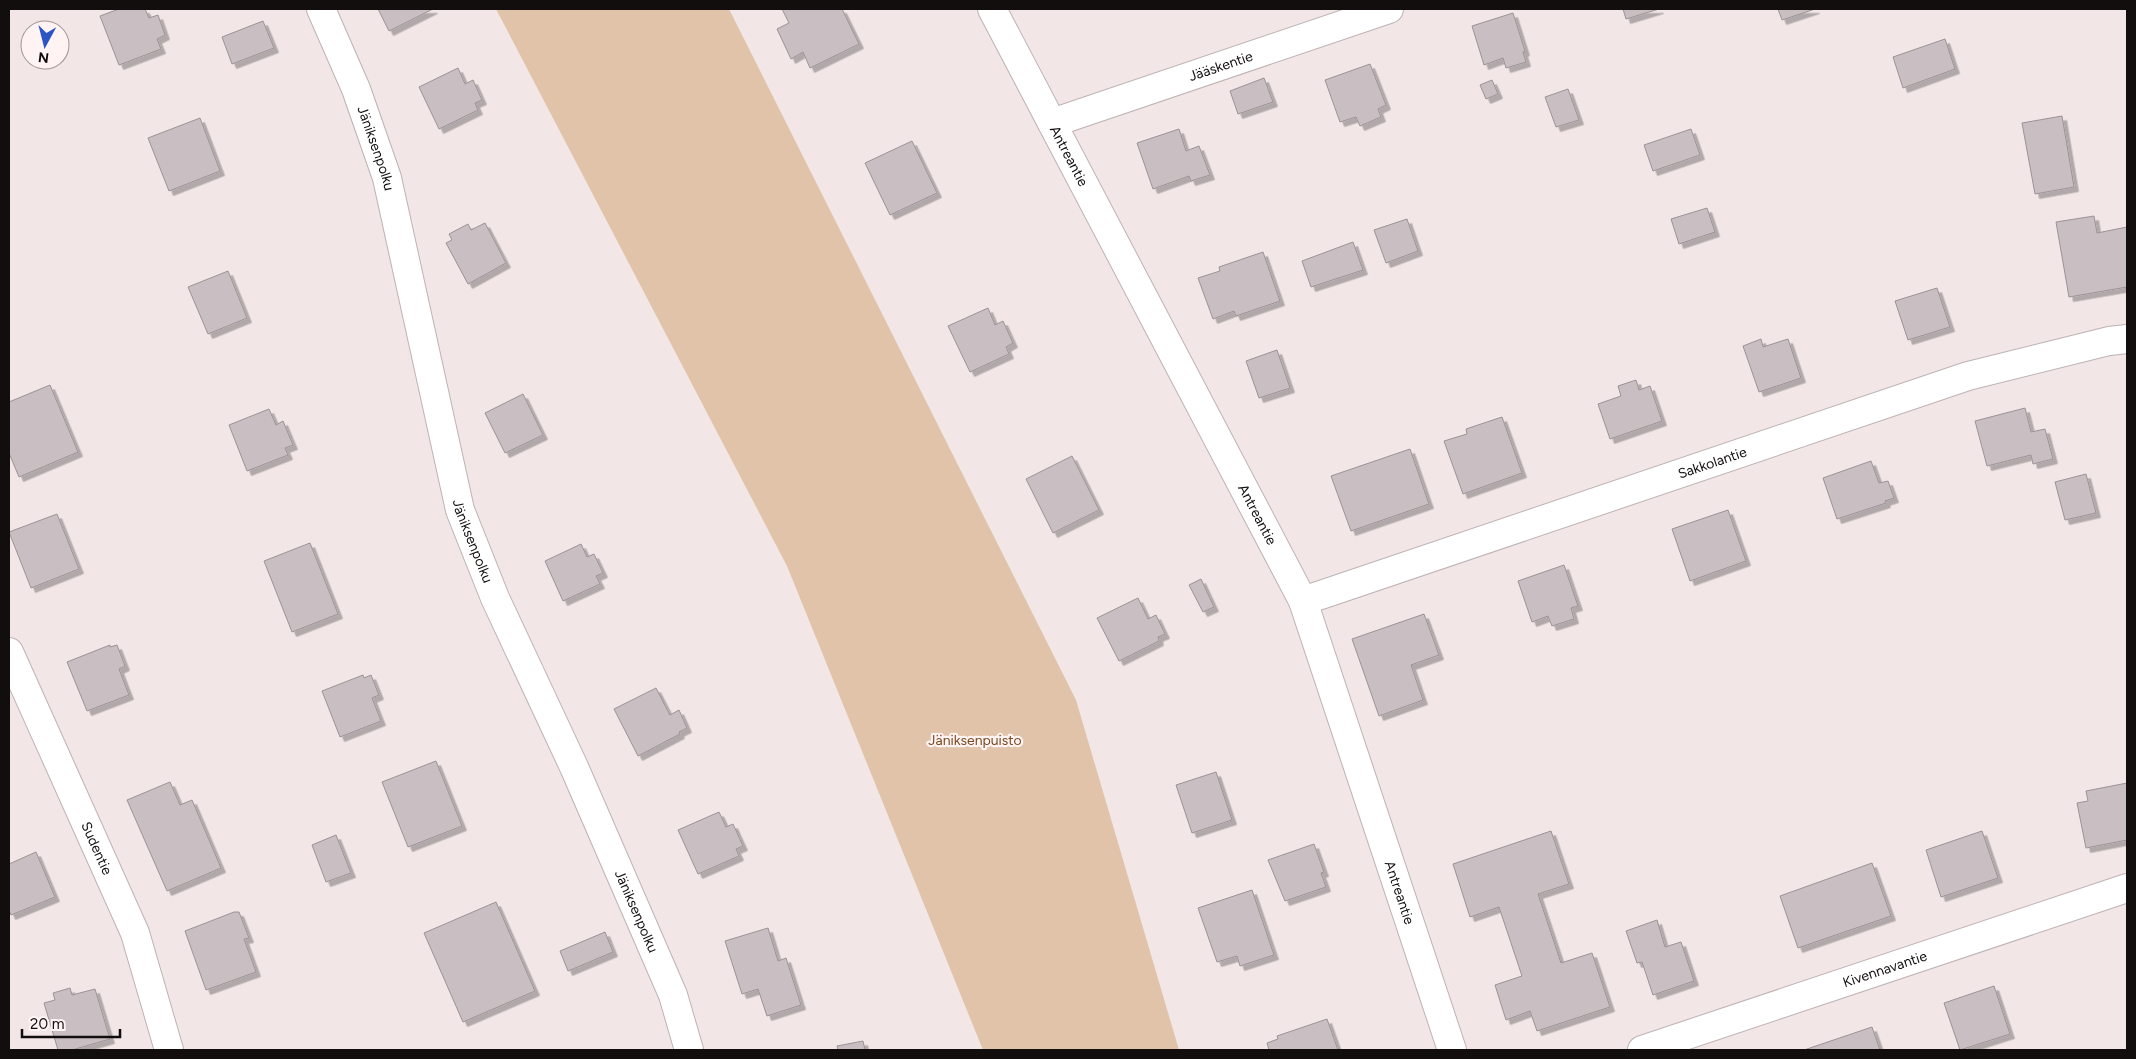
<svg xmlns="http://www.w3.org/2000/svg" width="2136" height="1059" viewBox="0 0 2136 1059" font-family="Figtree,sans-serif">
	<defs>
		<filter id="shadow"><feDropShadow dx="4.5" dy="4.5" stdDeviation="0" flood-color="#0004"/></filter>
	</defs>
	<rect width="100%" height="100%" fill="#f2e6e6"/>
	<path fill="#e1c3aa" d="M496 9H729L1076 700 1179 1050H983L787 566Z"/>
	<g fill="#c9bec2" stroke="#9c9295" filter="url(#shadow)">
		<path d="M119 9H145L149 18 158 15 165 35 157 39 161 49 119 65 100 16Z"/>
		<path d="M378 9H433L389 31Z"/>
		<path d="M782 9H842L859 44 810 68 803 52 791 59 777 29 789 23Z"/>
		<path d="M1623 9H1659L1626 19Z"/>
		<path d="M1778 9H1815L1782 20Z"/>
		<path d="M1513 13 1525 51 1523 52 1526 62 1506 68 1503 58 1484 65 1472 26Z"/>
		<path d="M263 21 274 48 232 64 222 37Z"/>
		<path d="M1945 39 1955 69 1903 88 1893 57Z"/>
		<path d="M1370 64 1386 105 1378 109 1381 117 1360 126 1356 117 1340 122 1325 80Z"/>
		<path d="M458 68 465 84 473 80 482 100 475 103 478 110 439 129 419 87Z"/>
		<path d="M1264 78 1273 102 1238 114 1230 91Z"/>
		<path d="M1492 80 1498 94 1486 99 1480 85Z"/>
		<path d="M1568 89 1579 120 1556 127 1545 97Z"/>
		<path d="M2062 116 2074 187 2035 194 2022 123Z"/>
		<path d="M200 118 220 171 169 191 148 138Z"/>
		<path d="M1179 129 1186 151 1199 146 1210 175 1191 181 1189 176 1153 189 1137 143Z"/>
		<path d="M1691 129 1700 155 1653 171 1644 145Z"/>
		<path d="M912 141 937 193 890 215 865 163Z"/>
		<path d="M1707 208 1715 232 1679 244 1671 219Z"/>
		<path d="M2094 216 2097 233 2127 227V287L2069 297 2056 222Z"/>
		<path d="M1407 219 1418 251 1386 263 1374 230Z"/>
		<path d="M485 223 506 263 468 284 446 243 452 240 449 234 468 224 471 230Z"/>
		<path d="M1353 242 1363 270 1311 287 1302 261Z"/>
		<path d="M1263 252 1280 301 1236 316 1234 311 1213 319 1198 278 1220 271 1219 267Z"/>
		<path d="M228 271 247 318 208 334 188 287Z"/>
		<path d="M1937 288 1950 327 1908 340 1895 301Z"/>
		<path d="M988 308 995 325 1003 321 1013 343 1006 347 1009 354 970 372 948 326Z"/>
		<path d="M1761 339 1763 347 1788 339 1801 378 1759 392 1743 346Z"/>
		<path d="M1277 350 1290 388 1259 398 1246 361Z"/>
		<path d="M1636 380 1639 390 1650 386 1662 421 1610 439 1598 404 1621 396 1618 386Z"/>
		<path d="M50 385 78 452 19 477 9 453V402Z"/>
		<path d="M523 394 543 435 505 453 485 413Z"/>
		<path d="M2025 408 2031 432 2045 429 2053 459 2033 464 2031 455 1987 466 1975 421Z"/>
		<path d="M269 409 276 425 283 421 293 445 285 448 288 455 247 471 229 425Z"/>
		<path d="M1502 417 1522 473 1463 494 1444 441 1467 434 1466 429Z"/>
		<path d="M1410 449 1429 504 1351 531 1331 476Z"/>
		<path d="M1072 456 1099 510 1053 533 1026 479Z"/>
		<path d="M1871 461 1879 483 1888 481 1894 498 1885 501 1886 503 1837 519 1823 478Z"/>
		<path d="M2086 474 2096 513 2065 520 2055 482Z"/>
		<path d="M1728 510 1746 561 1690 581 1672 529Z"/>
		<path d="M57 514 79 569 31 588 9 532Z"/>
		<path d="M310 543 338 614 292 632 264 561Z"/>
		<path d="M581 544 587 557 594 554 603 573 596 576 600 584 563 601 545 561Z"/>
		<path d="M1564 565 1578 606 1571 608 1574 619 1552 626 1548 616 1532 622 1518 581Z"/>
		<path d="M1201 579 1214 607 1203 612 1189 585Z"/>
		<path d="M1138 598 1148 619 1156 615 1165 634 1158 637 1159 641 1119 661 1097 618Z"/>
		<path d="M1424 614 1439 655 1411 665 1423 700 1379 716 1352 639Z"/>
		<path d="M110 645V647L117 645 125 666 119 669 129 695 87 711 67 662Z"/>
		<path d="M363 675 364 678 371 675 379 695 372 698 381 721 340 737 322 691Z"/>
		<path d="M656 688 670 715 679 710 687 728 679 732 680 734 638 756 614 709Z"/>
		<path d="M436 761 462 826 408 847 382 782Z"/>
		<path d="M1216 772 1232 820 1192 833 1176 785Z"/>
		<path d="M170 782 180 805 192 800 221 868 167 891 127 800Z"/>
		<path d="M2127 783V840L2086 848 2077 803 2088 801 2086 791Z"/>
		<path d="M719 812 726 827 733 824 743 846 736 849 739 856 698 874 678 830Z"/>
		<path d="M1551 831 1569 884 1538 894 1561 963 1592 953 1610 1007 1537 1031 1530 1011 1506 1020 1495 985 1522 976 1499 907 1470 917 1453 864Z"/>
		<path d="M1982 831 1998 878 1941 897 1926 850Z"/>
		<path d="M336 835 351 873 326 882 312 845Z"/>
		<path d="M1314 844 1324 872 1321 873 1326 887 1285 901 1268 860Z"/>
		<path d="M36 852 55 897 11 915 9 910V864Z"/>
		<path d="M1872 863 1891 916 1798 948 1780 896Z"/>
		<path d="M1252 890 1274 955 1240 966 1237 956 1217 962 1198 908Z"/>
		<path d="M496 902 535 991 463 1022 424 933Z"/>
		<path d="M234 912H239L249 938 244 939 256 972 206 990 185 931Z"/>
		<path d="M1657 920 1665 947 1681 942 1694 981 1653 995 1642 962 1637 963 1626 931Z"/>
		<path d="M768 928 778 961 786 958 801 1005 767 1016 758 989 742 994 725 941Z"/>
		<path d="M605 932 613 952 568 971 560 951Z"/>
		<path d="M1994 986 2010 1034 1960 1050 1944 1003Z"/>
		<path d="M70 988 72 995 95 989 110 1039 72 1050H58L44 1003 55 1000 53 993Z"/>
		<path d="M1327 1019 1338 1050H1269L1267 1043 1278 1039 1277 1036Z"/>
		<path d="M1872 1027 1880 1050H1804Z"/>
		<path d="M863 1041 865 1050H838L837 1046Z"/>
	</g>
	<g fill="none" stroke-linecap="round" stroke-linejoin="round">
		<g stroke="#beb2b2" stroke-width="30">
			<g id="minor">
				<path id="s1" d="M321 9 356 89 387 178 460 510 495 598 574 767 673 995 689 1050"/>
				<path id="s2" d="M992 9 1303 601 1452 1050"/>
				<path id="s3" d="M1052 123 1389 9"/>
				<path id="s4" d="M1303 601 1968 376 2109 341 2127 339"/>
				<path id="s5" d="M9 652 135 933 169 1050"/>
				<path id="s6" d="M1642 1050 2127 888"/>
			</g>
		</g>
		<use href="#minor" stroke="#fff" stroke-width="28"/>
	</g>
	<g text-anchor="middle" stroke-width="4.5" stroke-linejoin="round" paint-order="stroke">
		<g font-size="14" fill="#120e0e" stroke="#fff3f3">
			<text dy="5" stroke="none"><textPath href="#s3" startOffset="178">Jääskentie</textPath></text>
			<text dy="5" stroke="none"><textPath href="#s1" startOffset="150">Jäniksenpolku</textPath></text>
			<text dy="5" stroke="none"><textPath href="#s2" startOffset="166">Antreantie</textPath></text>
			<text dy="5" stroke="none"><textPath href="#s4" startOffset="432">Sakkolantie</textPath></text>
			<text dy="5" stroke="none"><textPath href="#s2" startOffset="571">Antreantie</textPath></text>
			<text dy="5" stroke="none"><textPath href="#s1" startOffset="555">Jäniksenpolku</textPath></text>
			<text dy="5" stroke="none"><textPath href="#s5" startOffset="215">Sudentie</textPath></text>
			<text dy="5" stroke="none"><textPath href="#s2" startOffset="976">Antreantie</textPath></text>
			<text dy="5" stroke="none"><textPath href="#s1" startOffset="960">Jäniksenpolku</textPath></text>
			<text dy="5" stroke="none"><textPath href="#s6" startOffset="256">Kivennavantie</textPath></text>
		</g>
		<g font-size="14" fill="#794a1b" stroke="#fff3f3">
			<text x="975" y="745">Jäniksenpuisto</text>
		</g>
	</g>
	<rect width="2136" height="1059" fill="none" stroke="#120e0e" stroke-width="20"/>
	<g transform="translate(45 45) rotate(187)"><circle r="24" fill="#fff3f3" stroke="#a09797"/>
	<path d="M0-4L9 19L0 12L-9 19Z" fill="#2c54c4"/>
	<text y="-8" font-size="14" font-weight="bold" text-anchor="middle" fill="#120e0e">N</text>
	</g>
	<path d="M22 1029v8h98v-8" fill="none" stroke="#120e0e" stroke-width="2.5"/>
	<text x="30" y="1029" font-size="15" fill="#120e0e" stroke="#fff3f3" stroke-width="4" paint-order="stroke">20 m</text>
</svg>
